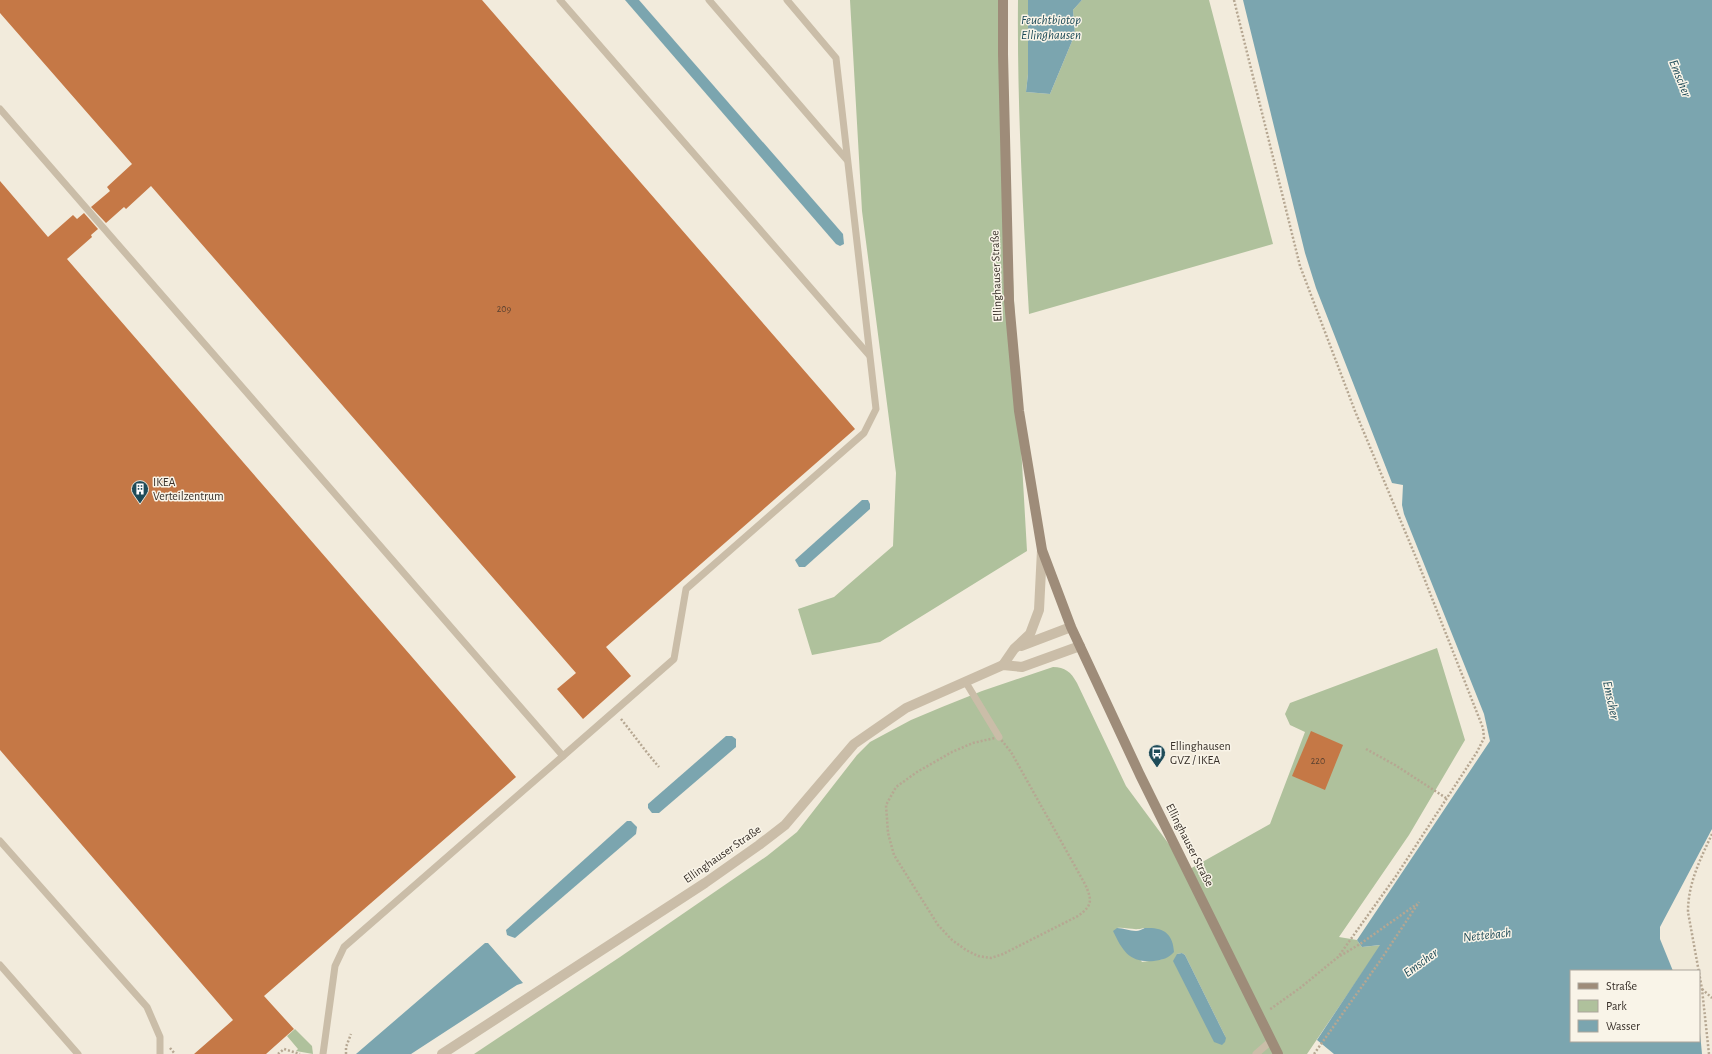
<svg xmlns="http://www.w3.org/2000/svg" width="1712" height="1054" viewBox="0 0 1712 1054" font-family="'Alegreya Sans',sans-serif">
	<rect width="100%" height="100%" fill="#f2ebdc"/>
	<g fill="#afc19c" fill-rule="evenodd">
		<path d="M850 0H1003V54L1019 411 1027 551 880 642 812 655 798 609 834 597 893 546 896 473 862 211Z"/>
		<path d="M1018 0H1028V74L1026 92 1050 94 1075 34 1073 10 1082 0H1209L1273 244 1029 314C1023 210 1017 105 1018 0Z"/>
		<path d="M1437 648 1465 740 1409 835 1339 937 1357 940 1362 947 1381 945 1307 1054H474L620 957 767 856 797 832 857 755 870 742 911 720 942 707 982 691 1053 667C1065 667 1071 672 1077 683L1126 786 1188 870 1270 824 1305 732 1290 725 1285 714 1290 703ZM1117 928C1127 927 1134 931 1144 928L1163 959 1142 962ZM1182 953 1185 955 1226 1038 1177 954Z"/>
		<path d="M295 1029 312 1046 313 1054 296 1051 298 1049 287 1036Z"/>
	</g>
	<g fill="#7ba5af">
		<path d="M625 0H639L843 234 844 244 840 246 836 244Z"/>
		<path d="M1028 0H1082L1073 10 1075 34 1050 94 1026 92 1028 74Z"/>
		<path d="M1243 0H1712V829L1660 927V939L1673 971H1571V1041H1699V1022L1702 1054H1334L1317 1040 1380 945 1362 947 1357 940 1490 741 1484 714 1404 514 1402 505 1403 485 1392 483 1316 288 1305 253Z"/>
		<path d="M862 500H868L870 504V509L805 567H799L795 560Z"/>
		<path d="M726 736H732L736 739V747L659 813H652L648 808V804Z"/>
		<path d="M627 821H631L637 827 636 834 515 938 507 935 506 930Z"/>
		<path d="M1117 928C1124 928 1129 931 1136 931 1139 931 1142 929 1145 928 1163 927 1173 933 1174 952 1169 958 1162 960 1154 961 1130 963 1123 952 1113 931Z"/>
		<path d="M485 943H488L523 983 517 985 411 1054H356Z"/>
		<path d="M1182 953 1185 955 1226 1038 1225 1042 1222 1045 1214 1042 1173 961 1177 954Z"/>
	</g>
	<g fill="#c57846">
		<path d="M0 0H482L855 429 606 647 631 676 583 719 557 689 576 673 151 186 126 209 124 207 106 223 91 207 110 191 107 187 132 164 0 13Z"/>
		<path d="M0 181 48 237 73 215 77 219 84 213 98 229 91 235 92 237 67 259 516 777 264 996 294 1029 266 1054H194L233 1020 0 750Z"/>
		<path d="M1311 731 1343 745 1325 790 1292 776Z"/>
	</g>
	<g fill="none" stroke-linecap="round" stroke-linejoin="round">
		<g stroke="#b6a792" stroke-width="2.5" stroke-dasharray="2 2" stroke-linecap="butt">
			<path d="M1234 0 1300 266 1355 411 1417 560 1483 728 1484 738 1477 752 1396 876 1338 957 1300 988 1269 1010"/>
			<path d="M621 719C634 735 645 751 659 767"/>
			<path d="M999 737 1011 752 1085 884C1092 900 1093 905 1078 916L1003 954 991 958 978 956 966 950 952 940 938 925 894 855 888 833 886 805 896 787 917 772 952 752 973 743Z"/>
			<path d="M1366 749 1395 765 1446 798"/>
			<path d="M1340 956 1360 944 1417 904"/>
			<path d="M1702 989 1712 998"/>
			<path d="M170 1048 175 1054"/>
			<path d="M278 1054 284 1049 300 1054"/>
			<path d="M346 1054V1047L351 1034"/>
			<path d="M1314 1054 1380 961 1419 902"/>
			<path d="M1709 1054 1702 989 1688 912C1688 883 1700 860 1712 834"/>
		</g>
		<g stroke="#cabda8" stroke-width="7">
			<path d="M560 0 869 355"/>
			<path d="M709 0 847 160"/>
			<path d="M0 109 563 756 344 947 335 966 323 1054"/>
			<path d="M965 681 999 737"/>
			<path d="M563 756 674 659 686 589 864 433 876 409 836 58 787 0"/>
			<path d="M0 841 147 1007 160 1037V1054"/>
			<path d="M0 965 78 1054"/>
			<path d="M1256 1054 1272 1040"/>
		</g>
		<g stroke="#cabda8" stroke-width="10">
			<path d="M1021 646 1071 627"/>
			<path d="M1003 665 1014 649 1030 634 1039 610 1042 550"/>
			<path d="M442 1054 705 883 759 845 785 825 854 744 906 708 1003 665 1022 667 1080 646"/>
		</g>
		<path stroke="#9e8c79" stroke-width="10" d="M1003 0V54L1009 301 1019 411 1042 550 1071 627 1140 775 1278 1054"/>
	</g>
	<defs>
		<g id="building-pin" transform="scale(0.9)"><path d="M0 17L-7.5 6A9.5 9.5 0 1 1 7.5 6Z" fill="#1e4b58" stroke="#f9f4e8"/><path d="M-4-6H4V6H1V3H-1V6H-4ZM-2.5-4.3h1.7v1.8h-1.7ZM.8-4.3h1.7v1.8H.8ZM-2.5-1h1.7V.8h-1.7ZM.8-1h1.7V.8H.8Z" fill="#fff"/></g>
		<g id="bus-pin" transform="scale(0.9)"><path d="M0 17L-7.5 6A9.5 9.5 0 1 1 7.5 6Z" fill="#1e4b58" stroke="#f9f4e8"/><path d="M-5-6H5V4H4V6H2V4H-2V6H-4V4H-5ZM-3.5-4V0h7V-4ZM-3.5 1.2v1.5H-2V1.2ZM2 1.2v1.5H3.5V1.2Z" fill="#fff"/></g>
	</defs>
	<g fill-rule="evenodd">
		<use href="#building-pin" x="140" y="489"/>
		<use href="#bus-pin" x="1157" y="753"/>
	</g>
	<g text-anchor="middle" stroke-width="3" stroke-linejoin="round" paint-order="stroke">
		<g font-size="10" fill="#5a4130">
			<text x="504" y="312">209</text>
			<text x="1318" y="764">220</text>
		</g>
		<g font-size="12" fill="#372f28" stroke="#f9f4e8">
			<text transform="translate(996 276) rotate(-92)" y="4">Ellinghauser Straße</text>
			<text transform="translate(1190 845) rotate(63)" y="4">Ellinghauser Straße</text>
			<text transform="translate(722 854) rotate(-35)" y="4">Ellinghauser Straße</text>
		</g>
		<g font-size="12" fill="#372f28" stroke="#f9f4e8" text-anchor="start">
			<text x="153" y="486">IKEA<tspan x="153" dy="14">Verteilzentrum</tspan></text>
			<text x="1170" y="750">Ellinghausen<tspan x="1170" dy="14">GVZ / IKEA</tspan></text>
		</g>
		<g font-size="13" font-style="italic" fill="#1e4b58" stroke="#f9f4e8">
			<text x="1051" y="24">Feuchtbiotop<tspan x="1051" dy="15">Ellinghausen</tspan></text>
			<text transform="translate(1681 78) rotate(68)" y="5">Emscher</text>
			<text transform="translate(1612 700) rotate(78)" y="5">Emscher</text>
			<text transform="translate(1487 934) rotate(-6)" y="5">Nettebach</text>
			<text transform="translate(1420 962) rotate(-36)" y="5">Emscher</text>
		</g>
	</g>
	<rect x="1570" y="970" width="130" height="72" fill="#f9f4e8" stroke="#aba59b"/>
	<rect x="1578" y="983" width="20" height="6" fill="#9e8c79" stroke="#aba59b"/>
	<text x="1606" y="990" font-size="12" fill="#372f28">Straße</text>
	<rect x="1578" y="1000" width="20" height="12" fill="#afc19c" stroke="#aba59b"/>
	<text x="1606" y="1010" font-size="12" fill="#372f28">Park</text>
	<rect x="1578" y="1020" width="20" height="12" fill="#7ba5af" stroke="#aba59b"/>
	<text x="1606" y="1030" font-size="12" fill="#372f28">Wasser</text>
</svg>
